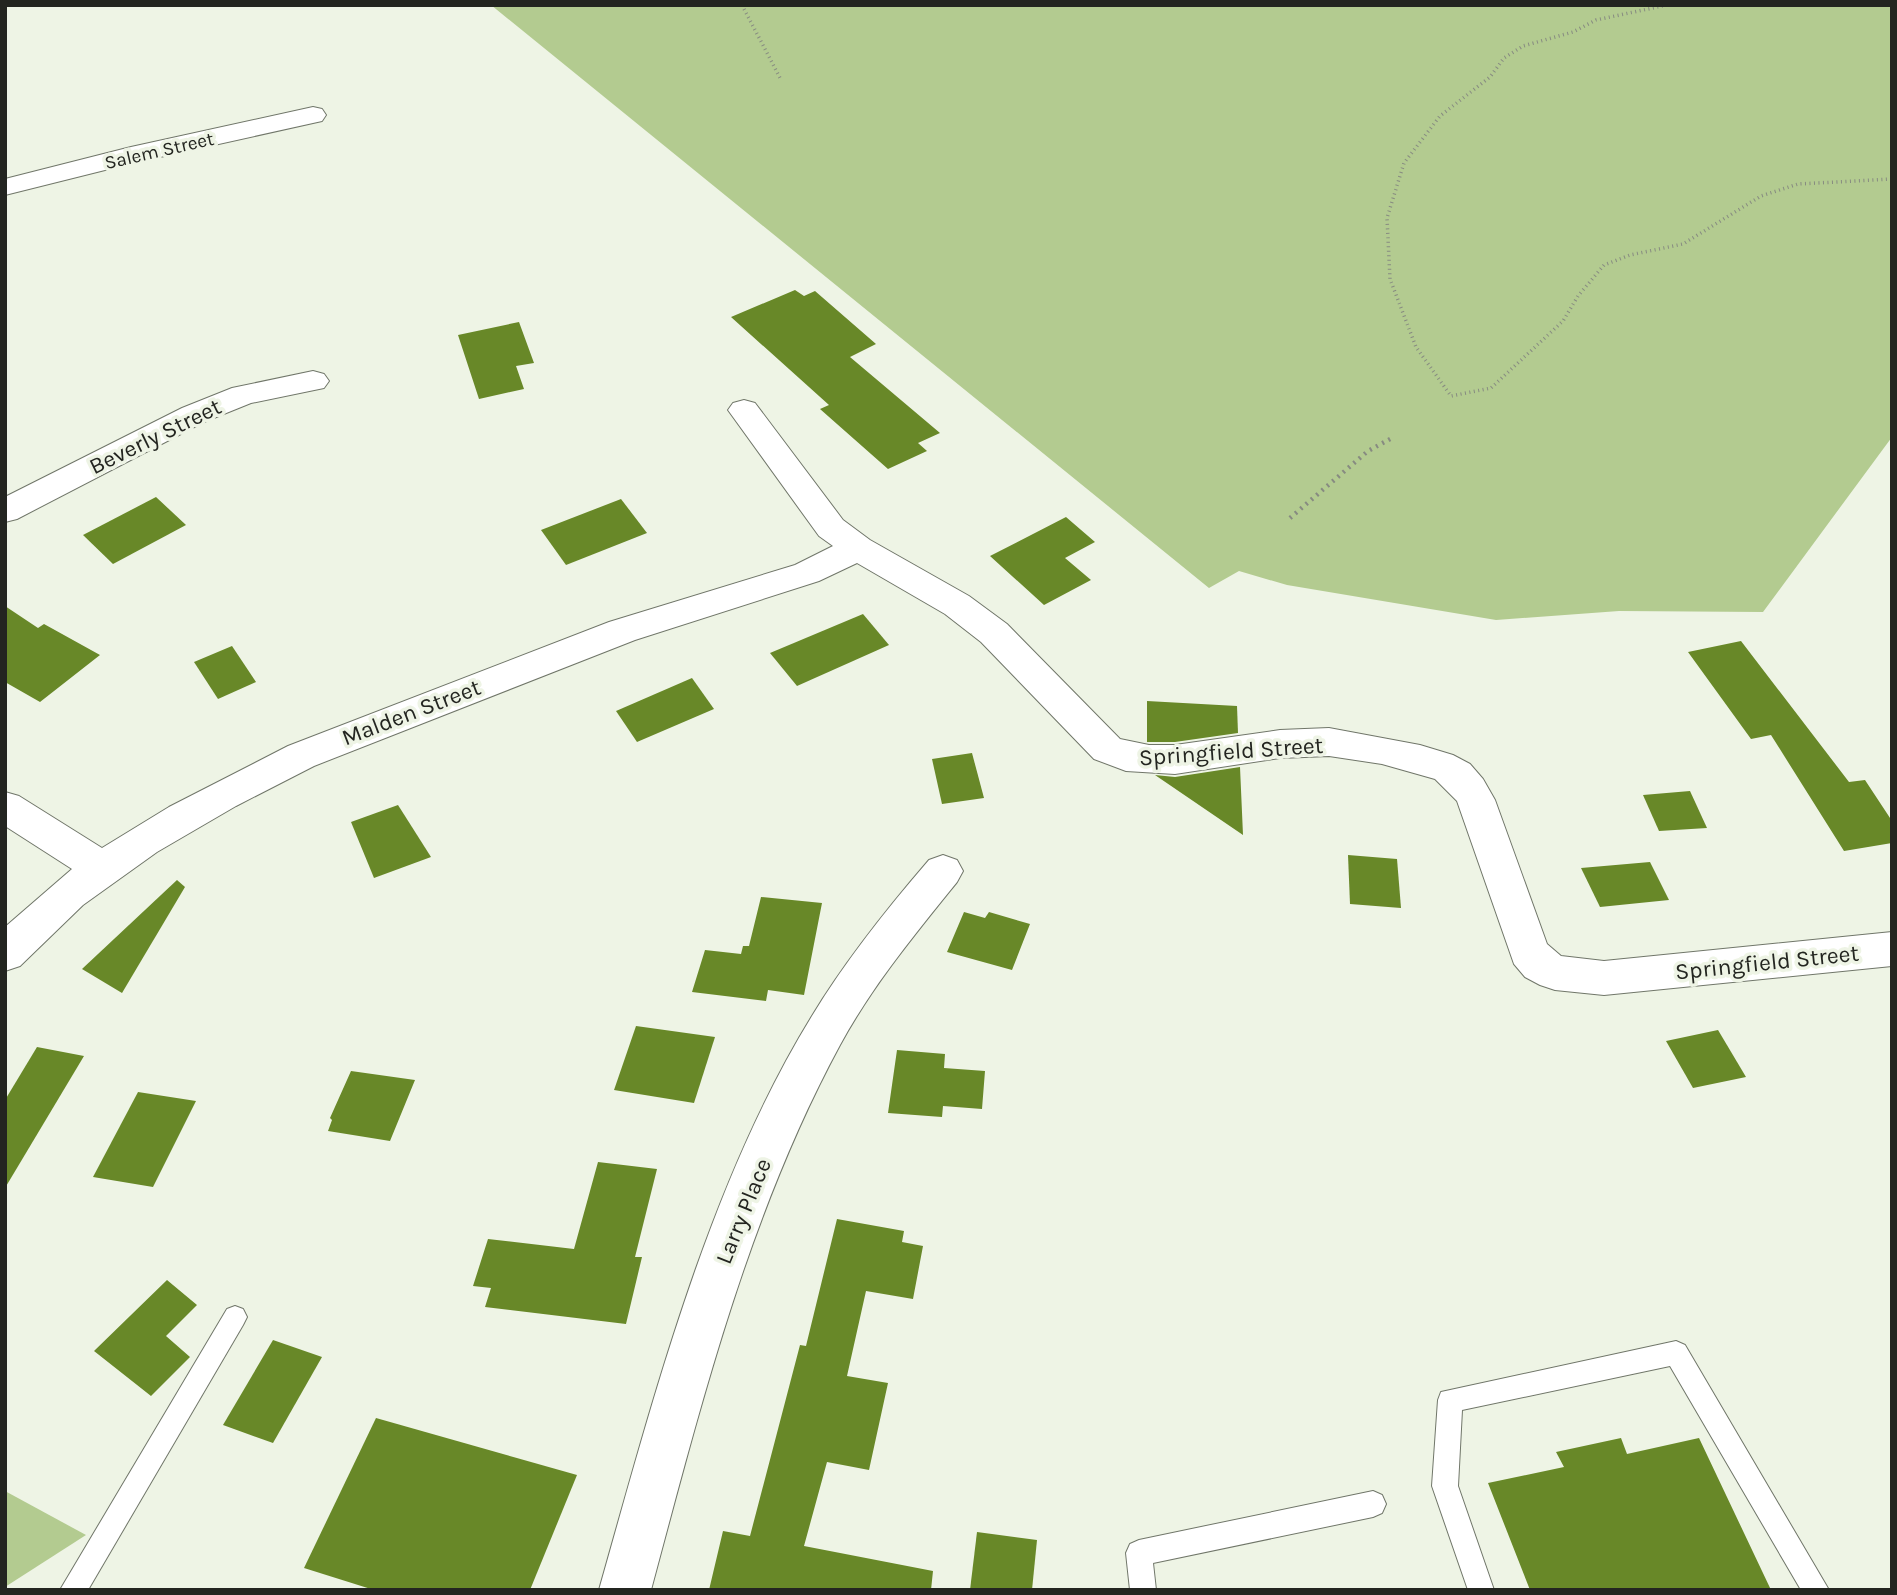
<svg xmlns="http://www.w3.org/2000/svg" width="1897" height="1595" viewBox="0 0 1897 1595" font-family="Karla,sans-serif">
	<rect width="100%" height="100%" fill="#eef4e5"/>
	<g fill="#b3cb90">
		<path d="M491 5H1892V437L1763 612 1619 611 1496 620 1287 585 1239 571 1209 588Z"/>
		<path d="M5 1491 86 1535 5 1587Z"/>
	</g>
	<g fill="#688828">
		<path d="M795 290 804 296 815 291 876 344 850 357 940 433 918 443 927 451 888 469 820 409 829 405 731 317Z"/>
		<path d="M519 322 534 363 516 366 524 389 479 399 458 335Z"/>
		<path d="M156 497 186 525 113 564 83 535Z"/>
		<path d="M621 499 647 533 566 565 541 530Z"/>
		<path d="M1066 517 1095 542 1065 558 1091 580 1044 605 990 556Z"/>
		<path d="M5 606 38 628 44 624 100 655 40 702 5 682Z"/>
		<path d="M863 614 889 645 797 686 770 653Z"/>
		<path d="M1741 641 1849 782 1865 780 1892 821V843L1844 851 1771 735 1751 739 1688 652Z"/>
		<path d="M232 646 256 682 218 699 194 662Z"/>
		<path d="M692 678 714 709 637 742 616 711Z"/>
		<path d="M1147 701 1237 706 1238 733 1175 742H1147Z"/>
		<path d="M972 753 984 798 942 804 932 759Z"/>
		<path d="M1240 767 1243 835 1155 775 1175 777Z"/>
		<path d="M1690 791 1707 828 1659 831 1643 795Z"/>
		<path d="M398 805 431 857 374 878 351 822Z"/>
		<path d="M1348 855 1397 859 1401 908 1350 904Z"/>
		<path d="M1650 862 1669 900 1600 907 1581 868Z"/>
		<path d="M177 880 185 887 122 993 82 969Z"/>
		<path d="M761 897 822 903 804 995 768 990 766 1001 692 992 705 950 741 954 743 946H749Z"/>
		<path d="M964 912 985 918 989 912 1030 924 1012 970 947 952Z"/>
		<path d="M636 1026 715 1037 694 1103 614 1090Z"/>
		<path d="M1718 1030 1746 1077 1693 1088 1666 1041Z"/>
		<path d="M37 1047 84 1056 5 1188V1100Z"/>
		<path d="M897 1050 945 1054 944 1068 985 1071 982 1109 943 1106 942 1117 888 1113Z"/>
		<path d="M351 1071 415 1080 390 1141 328 1131 332 1120 330 1118Z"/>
		<path d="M138 1092 196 1101 153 1187 93 1177Z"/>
		<path d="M598 1162 657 1169 635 1257H642L626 1324 485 1307 491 1288 473 1286 488 1239 574 1249Z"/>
		<path d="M837 1219 904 1231 902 1242 923 1246 913 1299 866 1291 847 1376 888 1383 869 1470 827 1462 804 1546 933 1571 931 1590H709L723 1531 750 1536 800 1345 806 1346Z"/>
		<path d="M167 1280 197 1305 166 1336 190 1357 151 1396 94 1351Z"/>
		<path d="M273 1340 322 1357 273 1443 223 1425Z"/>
		<path d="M376 1418 577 1475 530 1590H374L304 1568Z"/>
		<path d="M1621 1438 1627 1454 1699 1438 1771 1590H1530L1488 1483 1564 1467 1556 1452Z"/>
		<path d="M977 1532 1037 1540 1032 1590H970Z"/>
	</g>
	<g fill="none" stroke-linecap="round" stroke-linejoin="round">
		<g stroke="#707669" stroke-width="2">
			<g id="lane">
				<path d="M235 1306 243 1309 247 1317 243 1325 88 1590H60L227 1309Z"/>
				<path d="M1676 1341 1685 1345 1829 1590H1801L1670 1366 1462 1410 1458 1486 1494 1590H1468L1432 1486 1438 1400 1441 1392Z"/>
				<path d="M1373 1491 1382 1495 1386 1504 1382 1513 1373 1517 1153 1563 1156 1590H1130L1126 1553 1130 1544 1139 1540Z"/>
			</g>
		</g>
		<g stroke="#707669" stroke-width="2">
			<g id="street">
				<path d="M313 107 322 109 326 115 322 121 133 163 5 195V179L131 147Z"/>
				<path d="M313 371 324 374 329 381 324 388 251 403 204 422 17 519 5 522V497L182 408 232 388Z"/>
				<path d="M744 400 755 403 843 520 870 540 969 596 1007 624 1120 739 1149 745H1175L1280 730 1329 728 1420 745 1453 755 1470 764 1483 779 1495 800 1547 944 1561 956 1604 961 1892 932V966L1604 995 1555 990 1540 985 1525 977 1514 964 1457 801 1435 779 1382 764 1329 756 1280 758 1175 774 1126 771 1094 759 981 642 945 614 857 563 819 581 635 640 314 766 236 806 157 852 83 905 20 966 5 971V927L72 869 5 826V792L19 796 102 848 169 807 288 746 609 622 795 565 833 546 819 536 728 410 733 403Z"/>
				<path d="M943 855 957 860 963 871 957 882C915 934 872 986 840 1045 748 1215 701 1404 651 1590H599C653 1400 708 1185 812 1016 846 960 886 910 929 860Z"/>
			</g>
		</g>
		<g stroke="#878b81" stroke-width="3.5" stroke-dasharray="1 3.5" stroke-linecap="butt">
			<path d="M742 5 780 78"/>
			<path d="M1667 5 1596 20 1573 32 1523 46 1504 58 1490 77 1440 116 1404 163 1387 218 1390 279 1416 347 1451 396 1491 388 1563 321 1578 296 1604 265 1630 255 1683 244 1761 196 1798 184 1892 179"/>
		</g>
		<path stroke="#878b81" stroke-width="4.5" stroke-dasharray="2 5" stroke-linecap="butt" d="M1290 518 1368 451 1392 438"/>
		<use href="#lane" fill="#fff" fill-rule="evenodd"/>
		<use href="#street" fill="#fff" fill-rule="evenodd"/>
	</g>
	<g text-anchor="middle" stroke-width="7" stroke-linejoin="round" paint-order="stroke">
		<g font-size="19" fill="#232520" stroke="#eef4e5">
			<text transform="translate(159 150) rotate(-13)" y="7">Salem Street</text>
		</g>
		<g font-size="23" fill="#232520" stroke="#eef4e5">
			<text transform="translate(155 436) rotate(-26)" y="8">Beverly Street</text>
			<text transform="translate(411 712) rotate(-21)" y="8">Malden Street</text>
			<text transform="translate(1231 751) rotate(-4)" y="8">Springfield Street</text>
			<text transform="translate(1767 962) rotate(-6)" y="8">Springfield Street</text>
			<text transform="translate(743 1211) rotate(-68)" y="8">Larry Place</text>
		</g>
	</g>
	<rect width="1897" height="1595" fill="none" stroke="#232520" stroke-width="14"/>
</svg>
